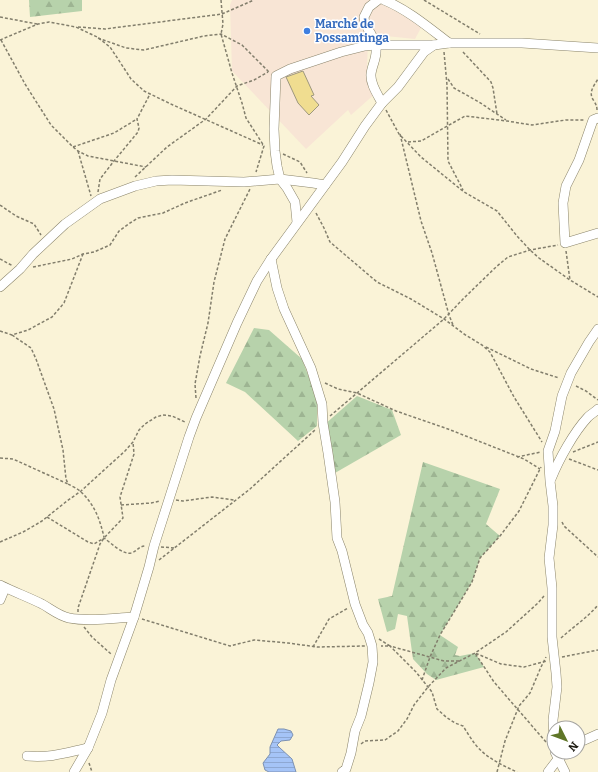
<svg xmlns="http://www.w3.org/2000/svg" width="598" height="772" viewBox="0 0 598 772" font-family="Bitter,serif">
	<defs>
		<pattern id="forest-firs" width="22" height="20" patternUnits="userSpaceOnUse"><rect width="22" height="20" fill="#b7d2ab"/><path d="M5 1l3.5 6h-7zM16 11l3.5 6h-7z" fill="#9db492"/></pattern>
		<pattern id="water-rules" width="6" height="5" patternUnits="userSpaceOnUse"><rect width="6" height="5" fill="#a5c4f7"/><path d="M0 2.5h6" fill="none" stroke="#8ea8d3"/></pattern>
	</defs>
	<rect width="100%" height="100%" fill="#faf3d7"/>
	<path fill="#f8e5d5" d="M232 0H376L422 26 415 39 366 34 368 41 367 68 369 78 376 93 351 115 348 110 306 149 255 95 232 71 230 5Z"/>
	<g fill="url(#forest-firs)">
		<path d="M29 0H82V11L30 17Z"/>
		<path d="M254 328 269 330 302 359 317 399V426L298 441 245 392 226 383Z"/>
		<path d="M357 396 392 410 401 435 328 477 324 425Z"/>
		<path d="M423 462 500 489 486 524 500 536 480 558 472 582 440 635 458 647 455 655 460 656 475 653 484 667 436 680 427 674 413 659 407 616 398 614 395 629 387 632 378 599 392 596Z"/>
	</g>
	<path fill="url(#water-rules)" stroke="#7c91b2" d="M278 729H284L291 731 293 735 290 740 281 741 277 745 280 748 292 759 296 772H269L265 770 263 763 270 754V747Z"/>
	<path fill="#f0dd90" stroke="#9e987e" d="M303 71 314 95 311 96 319 105 309 115 298 103 286 77Z"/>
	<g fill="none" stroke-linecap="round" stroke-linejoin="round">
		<g stroke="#8a846a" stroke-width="10">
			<g id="minor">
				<path d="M378 0 369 7 364 17C364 22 366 24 368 29 372 35 375 42 376 49 377 58 372 65 371 74 370 84 378 95 382 103"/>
				<path d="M384 0C408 10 428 27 449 43"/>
				<path d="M598 118 593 120 579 160 566 186 563 203 565 243 598 233"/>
				<path d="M297 222 295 202 287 188 280 179 277 166 275 151 274 129 276 76 290 69 341 52 365 46 375 45H434"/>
				<path d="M271 259 277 288 284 309 311 368 322 404 323 423 328 453 335 502 337 538 342 551 355 604 363 625 368 633 372 646 373 662 369 683 361 716 355 731 351 753 346 769 342 772"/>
				<path d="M0 287 20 269 33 254 65 224 100 199 135 186 156 181 172 180 244 182 280 179 313 183 325 185"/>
				<path d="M551 479C559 459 574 432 588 417 591 414 595 412 598 409"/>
				<path d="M0 585C14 592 28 597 42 604 51 609 59 616 69 618 90 622 113 618 134 617"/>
				<path d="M0 600 5 588"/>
				<path d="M554 741 553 720 557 687 556 673 552 637V588L549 558 553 525V506L550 481 548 451 555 431 562 396 571 373 589 342 598 329"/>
				<path d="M578 743 598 734"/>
				<path d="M555 752 565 772"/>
				<path d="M27 756C51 758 65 753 88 748"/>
				<path d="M74 772 88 748 102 713 111 680 134 617 149 567 154 546 189 437 196 418 237 323 257 281 271 259 342 162 365 126 382 103 398 87 424 52 434 45 449 43H522L598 48"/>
				<path d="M548 772 558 759 566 752"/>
			</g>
		</g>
		<g stroke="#827e6c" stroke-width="1.5" stroke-dasharray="3 2" stroke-linecap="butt">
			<path d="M221 0 223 24 221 34 232 73 242 103 246 118 264 146 256 172"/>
			<path d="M424 0 480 34"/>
			<path d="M0 17 37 24"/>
			<path d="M78 27 105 29 222 14 254 0"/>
			<path d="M98 38 126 48 144 50 204 36 221 34 242 45 269 72"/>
			<path d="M0 40 38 24 49 22 76 27 97 37 110 47 118 59 131 79 144 91 173 105 263 145"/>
			<path d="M1 40 25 84 51 125 73 147 78 151 88 156 146 167"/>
			<path d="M444 52 447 85 448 161 463 190"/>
			<path d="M463 52 491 82 493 88 497 114"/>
			<path d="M448 79 454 88 479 102 506 120"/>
			<path d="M386 110 399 134 421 157 464 192 497 211 517 236 530 250 539 258 570 280 598 297"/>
			<path d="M597 110C597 106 596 105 594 101 588 93 593 87 598 79"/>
			<path d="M400 134 421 221 432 253 449 315 453 325"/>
			<path d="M408 142 421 141 465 116 507 121 532 125 566 120H584"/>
			<path d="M73 147 114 133 137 119"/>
			<path d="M78 151 91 196"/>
			<path d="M283 154 300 162 307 173"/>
			<path d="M135 177 167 147 206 119 237 86 254 80 268 72"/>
			<path d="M98 192 100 179 114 161 138 132 139 128 137 119 150 94"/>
			<path d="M0 205 16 216 34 224 41 235"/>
			<path d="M316 213 324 228 330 242 377 282 411 299 444 319 464 334 482 345 490 352 514 397 542 442"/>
			<path d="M566 251 570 280"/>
			<path d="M0 259 13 266"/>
			<path d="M33 267 72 259 83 254 94 252 110 245 119 231 130 223 138 218 163 213 185 203 222 190"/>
			<path d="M0 331 12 335 28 330 52 317 64 303 83 254"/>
			<path d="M12 335 31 348 36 359 54 409 63 450 66 479 68 484C72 486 78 489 81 492 95 505 100 520 104 537"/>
			<path d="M486 347 531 369 559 378"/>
			<path d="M325 383 338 389 357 393 396 411 448 429 524 459 540 469"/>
			<path d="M576 386 586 391 598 400"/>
			<path d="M196 398 195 384 200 356 208 323 214 282 225 239 250 189"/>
			<path d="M330 416 444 319 463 299 496 267 508 257 530 250 558 245"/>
			<path d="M573 452 598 442"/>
			<path d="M517 457 541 452"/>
			<path d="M0 458 13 459 68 484"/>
			<path d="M569 459 598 470"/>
			<path d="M176 500 183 501 212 497 234 500"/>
			<path d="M121 505 151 503 160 501"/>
			<path d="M47 517 88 542 94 544 104 538C111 543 123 555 131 553 138 551 138 546 146 546"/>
			<path d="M562 522 564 526 598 557"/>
			<path d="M0 542 23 532 42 521 67 501 81 491 125 451 133 442 139 430 145 424 156 417 163 415 172 416 185 422"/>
			<path d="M161 547 175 548"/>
			<path d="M159 560 250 489 315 430"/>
			<path d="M78 612V608L100 544 104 538 123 518 120 497 134 454 133 442"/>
			<path d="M142 619 230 646 254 640 288 643 317 647 365 646"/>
			<path d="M84 627 92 637 111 654"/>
			<path d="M561 638C573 627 587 618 598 605"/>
			<path d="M379 639 390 646H381"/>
			<path d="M313 647 329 619 348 608"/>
			<path d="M562 657 598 650"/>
			<path d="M459 661H444L390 646 416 672 432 692 437 709 446 717 455 723 463 726C467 732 471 739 475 744 486 758 502 765 517 772"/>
			<path d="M422 680 430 657 440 635 472 582 480 558 500 536 519 511 541 467"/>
			<path d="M546 742 494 682 475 653 501 664 524 667 547 661"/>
			<path d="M361 744 365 741 385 740 398 731 407 719 414 705 428 687 446 668 475 653 506 632 538 603 544 596"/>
			<path d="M89 763 92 772"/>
			<path d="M497 772 505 741 519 706 530 693 541 667 546 657"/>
		</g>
		<use href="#minor" stroke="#fff" stroke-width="9"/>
	</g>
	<circle fill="#3f7fe0" stroke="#fff" stroke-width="1.5" cx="307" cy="31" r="4"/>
	<g text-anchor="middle" stroke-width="3" stroke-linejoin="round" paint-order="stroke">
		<g font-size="12" font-weight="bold" fill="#366cbe" stroke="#fff" text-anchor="start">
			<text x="315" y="28">Marché de<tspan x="315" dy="14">Possamtinga</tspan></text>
		</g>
	</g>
	<g transform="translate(566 740) rotate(132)"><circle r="19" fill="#ffffff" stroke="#a5a4a0"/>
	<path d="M0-3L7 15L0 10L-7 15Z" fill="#5f7627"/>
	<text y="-6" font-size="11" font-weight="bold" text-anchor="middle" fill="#1d1b11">N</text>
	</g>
</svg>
